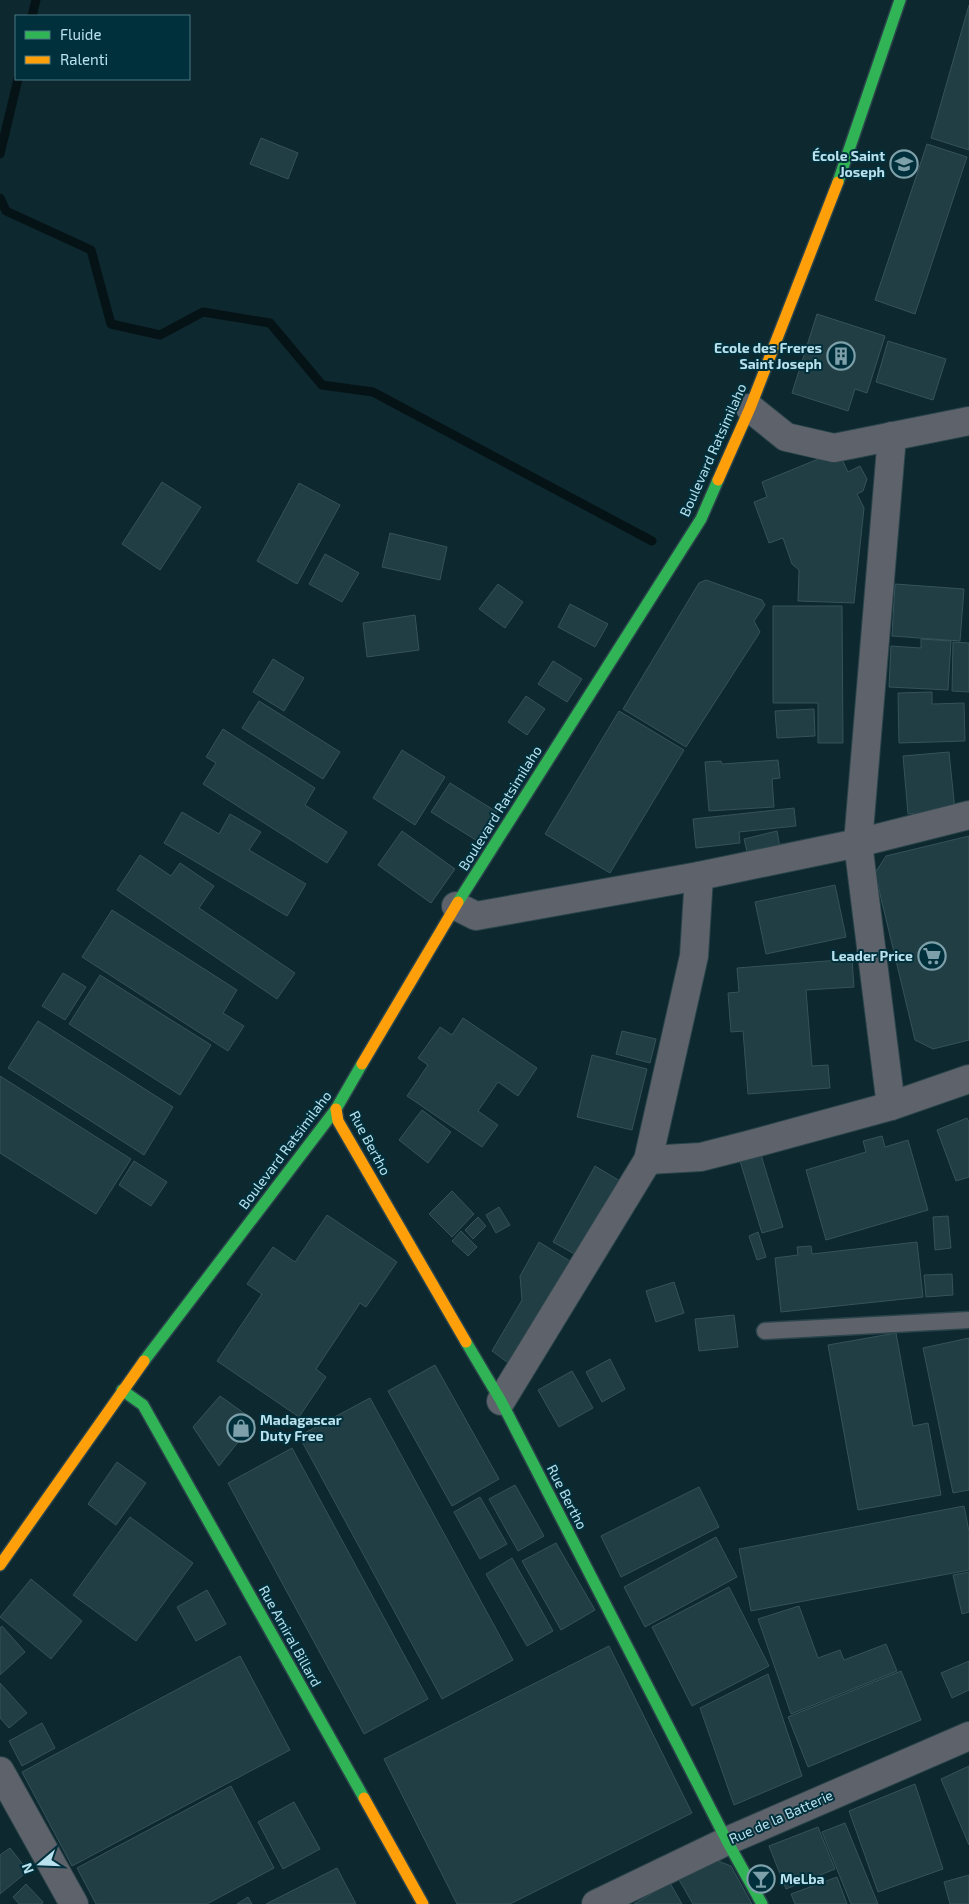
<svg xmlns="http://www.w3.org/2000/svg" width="969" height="1904" viewBox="0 0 969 1904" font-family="'Exo 2',sans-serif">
	<rect width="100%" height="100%" fill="#0d282f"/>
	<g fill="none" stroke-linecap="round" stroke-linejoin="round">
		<g stroke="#061316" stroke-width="9">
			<path d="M32 16 36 0"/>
			<path d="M0 154 18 79"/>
			<path d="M0 198 6 211 91 250 111 324 160 335 203 312 270 323 322 385 373 392 652 541"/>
		</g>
	</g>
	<g fill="#213e45" stroke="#36525a">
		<path d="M969 5V150L931 138Z"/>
		<path d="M261 138 298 153 288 179 250 164Z"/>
		<path d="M927 144 967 157 915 314 875 300Z"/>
		<path d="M817 314 885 336 867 393 855 389 848 411 792 393Z"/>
		<path d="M888 341 946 359 933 400 876 382Z"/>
		<path d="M838 451 848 472 860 466 867 479 863 491 857 494 864 508 854 603 798 601 799 570 792 564 783 538 769 543 754 502 767 497 762 482Z"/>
		<path d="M162 482 201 507 160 570 122 544Z"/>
		<path d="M299 483 340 505 297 584 257 561Z"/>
		<path d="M390 533 447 547 440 580 382 567Z"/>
		<path d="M325 554 359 573 342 602 309 584Z"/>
		<path d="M706 580 762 600 765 605 754 621 760 632 686 747 623 709 699 583Z"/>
		<path d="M498 584 523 602 505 628 479 609Z"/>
		<path d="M895 584 964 589 960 641 892 636Z"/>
		<path d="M570 604 608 624 595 647 558 627Z"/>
		<path d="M773 606H842L843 743H818V703H773Z"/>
		<path d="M415 615 419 650 367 657 363 623Z"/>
		<path d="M921 639 951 641 948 690 889 687 891 646 921 648Z"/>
		<path d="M953 642 969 643V692L952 691Z"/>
		<path d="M273 659 304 678 284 711 253 692Z"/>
		<path d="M553 661 582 679 567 702 538 684Z"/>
		<path d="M932 692V704L964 703 965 741 899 743 898 693Z"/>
		<path d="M526 696 545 709 527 735 508 722Z"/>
		<path d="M259 701 340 752 323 779 242 728Z"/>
		<path d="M814 709 815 736 777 738 775 711Z"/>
		<path d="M619 711 684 750 610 873 545 834Z"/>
		<path d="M223 729 315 788 305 805 347 832 327 863 203 784 216 763 206 757Z"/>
		<path d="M402 750 445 777 415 825 373 798Z"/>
		<path d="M949 752 955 810 908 814 903 756Z"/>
		<path d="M778 760 780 778 772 779 774 807 709 811 705 762 721 761 722 764Z"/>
		<path d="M450 783 497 812 479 842 431 812Z"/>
		<path d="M794 808 796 826 739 832 740 843 696 848 693 819Z"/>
		<path d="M182 812 219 834 230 814 261 832 249 850 306 884 287 916 164 843Z"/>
		<path d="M402 831 455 869 431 903 378 865Z"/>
		<path d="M777 831 781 853 749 860 744 839Z"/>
		<path d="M969 836V1040L933 1049 915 1040 875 873 886 856Z"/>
		<path d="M140 855 171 876 180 863 214 886 199 908 295 973 277 999 117 890Z"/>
		<path d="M835 885 846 937 766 954 755 902Z"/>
		<path d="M112 910 237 990 223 1013 244 1026 228 1051 82 957Z"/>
		<path d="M852 959 854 987 806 990 812 1066 828 1065 830 1088 748 1094 743 1031 731 1032 728 993 739 992 737 968Z"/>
		<path d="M63 973 86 987 65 1020 42 1006Z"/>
		<path d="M100 975 211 1045 180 1095 69 1024Z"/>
		<path d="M463 1018 537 1068 518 1096 498 1082 478 1111 498 1125 482 1147 407 1096 428 1065 418 1058 440 1027 452 1035Z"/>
		<path d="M38 1021 173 1107 144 1155 8 1068Z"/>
		<path d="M622 1031 656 1039 650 1063 616 1054Z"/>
		<path d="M592 1055 647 1069 632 1130 577 1117Z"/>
		<path d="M0 1076 131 1159 96 1214 0 1153Z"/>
		<path d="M422 1110 451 1132 428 1163 399 1140Z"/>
		<path d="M967 1118 969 1122V1177L956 1181 937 1130Z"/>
		<path d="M882 1136 885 1147 908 1140 928 1210 826 1240 806 1170 866 1152 863 1141Z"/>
		<path d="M761 1155 783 1227 762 1233 740 1161Z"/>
		<path d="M134 1161 167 1182 151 1206 119 1185Z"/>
		<path d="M595 1166 620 1181 578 1256 553 1242Z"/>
		<path d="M452 1191 474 1214 452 1237 429 1214Z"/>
		<path d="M499 1207 510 1225 496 1233 486 1215Z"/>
		<path d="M327 1215 397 1262 366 1307 360 1303 316 1369 326 1377 299 1417 217 1361 262 1294 247 1284 273 1247 295 1262Z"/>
		<path d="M948 1216 951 1248 935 1250 933 1217Z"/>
		<path d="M478 1217 486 1226 473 1239 465 1230Z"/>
		<path d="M461 1231 477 1247 468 1256 452 1241Z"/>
		<path d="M758 1232 766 1257 757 1260 749 1236Z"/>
		<path d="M539 1242 573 1263 511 1365 492 1351 522 1300 520 1276Z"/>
		<path d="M917 1242 923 1297 781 1312 775 1258 798 1255 797 1247 811 1246 812 1254Z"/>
		<path d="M952 1274 953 1295 926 1297 924 1275Z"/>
		<path d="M674 1282 684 1313 656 1322 646 1291Z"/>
		<path d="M734 1315 738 1347 699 1351 695 1319Z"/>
		<path d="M896 1333 913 1426 928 1423 941 1495 858 1510 828 1345Z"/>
		<path d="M969 1338V1490L953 1493 923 1348Z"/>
		<path d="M610 1359 625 1389 602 1402 586 1372Z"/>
		<path d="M435 1365 499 1479 452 1506 388 1391Z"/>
		<path d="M572 1371 593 1408 559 1427 538 1390Z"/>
		<path d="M220 1396 255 1421 219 1466 193 1427Z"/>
		<path d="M370 1398 513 1660 442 1699 299 1436Z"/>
		<path d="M292 1448 428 1699 364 1734 228 1483Z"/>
		<path d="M117 1462 146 1483 116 1525 88 1504Z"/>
		<path d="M515 1485 544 1536 518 1551 489 1499Z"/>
		<path d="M699 1487 719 1527 621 1577 601 1536Z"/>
		<path d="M480 1497 507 1544 480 1559 454 1512Z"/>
		<path d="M964 1506 969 1531V1570L751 1611 739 1549Z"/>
		<path d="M130 1517 193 1563 136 1641 73 1595Z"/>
		<path d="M716 1537 737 1577 645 1627 624 1587Z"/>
		<path d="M556 1543 595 1610 561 1630 522 1561Z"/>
		<path d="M512 1558 553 1631 527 1646 486 1574Z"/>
		<path d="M969 1572V1612L962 1614 953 1575Z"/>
		<path d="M31 1579 82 1621 51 1659 0 1617Z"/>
		<path d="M729 1587 769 1666 692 1706 652 1627Z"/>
		<path d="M207 1590 226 1624 196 1641 177 1607Z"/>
		<path d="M799 1606 818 1658 840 1650 844 1660 886 1644 897 1671 791 1714 758 1619Z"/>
		<path d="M2 1626 25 1652 0 1675V1628Z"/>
		<path d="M609 1646 692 1813 510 1904H457L384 1759Z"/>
		<path d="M240 1656 290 1750 72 1866 22 1772Z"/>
		<path d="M969 1661V1690L952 1698 941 1673Z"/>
		<path d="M901 1671 921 1720 808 1767 788 1717Z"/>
		<path d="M768 1674 802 1776 734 1805 700 1708Z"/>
		<path d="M0 1683 27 1713 9 1728 0 1718Z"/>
		<path d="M42 1723 55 1748 22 1766 9 1741Z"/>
		<path d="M969 1766V1845L941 1779Z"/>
		<path d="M915 1784 943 1869 878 1892 849 1811Z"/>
		<path d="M231 1786 274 1868 207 1904H96L77 1868Z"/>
		<path d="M294 1802 320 1849 283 1869 258 1822Z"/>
		<path d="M845 1823 878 1904H851L822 1832Z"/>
		<path d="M818 1827 835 1869 786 1889 769 1846Z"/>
		<path d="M10 1848 28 1871 0 1894V1855Z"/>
		<path d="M713 1859 731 1866 752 1904H693L678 1878Z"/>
		<path d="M337 1868 356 1904H266Z"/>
		<path d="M969 1875V1904H950L944 1882Z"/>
		<path d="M837 1877 847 1904H795L791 1894Z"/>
		<path d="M670 1883 682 1904H634Z"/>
		<path d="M26 1884 43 1902 42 1904H19L13 1897Z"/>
		<path d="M248 1897 252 1904H237Z"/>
	</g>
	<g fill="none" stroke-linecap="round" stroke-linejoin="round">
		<g stroke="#2b444b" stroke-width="19">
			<path id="lane" d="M765 1331 969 1320"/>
		</g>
		<g stroke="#2b444b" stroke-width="30">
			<g id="street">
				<path d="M750 408 786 437 834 448 969 421"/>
				<path d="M456 906 476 916 699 876 858 843 969 815"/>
				<path d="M891 1106 858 843 892 436"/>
				<path d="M648 1160 701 1157 748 1145 891 1106 969 1079"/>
				<path d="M501 1401 648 1160 694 956 699 876"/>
				<path d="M0 1771 74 1904"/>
				<path d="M596 1904 727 1841 969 1736"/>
			</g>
		</g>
		<g stroke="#2b444b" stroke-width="14">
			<g id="fast">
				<path d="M838 182 900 0"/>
				<path d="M458 902 701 519 718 480"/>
				<path d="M466 1342 501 1401 727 1841 762 1904"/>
				<path d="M144 1361 336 1109 362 1064"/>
				<path d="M122 1390 143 1405 364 1798"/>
			</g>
		</g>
		<g stroke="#2b444b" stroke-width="14">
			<g id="slow">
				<path d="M718 480 750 408 838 182"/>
				<path d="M362 1064 458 902"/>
				<path d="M336 1109 338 1121 466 1342"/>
				<path d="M0 1565 144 1361"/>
				<path d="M364 1798 423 1904"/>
			</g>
		</g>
		<use href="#lane" stroke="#5e636b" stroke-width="16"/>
		<use href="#street" stroke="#5e636b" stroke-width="28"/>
		<use href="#fast" stroke="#30b455" stroke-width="11"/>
		<use href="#slow" stroke="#ff9f0a" stroke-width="11"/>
	</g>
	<defs>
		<g id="school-ring" transform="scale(1.4375)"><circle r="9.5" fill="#00303c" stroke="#7da0aa" stroke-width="1.5"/><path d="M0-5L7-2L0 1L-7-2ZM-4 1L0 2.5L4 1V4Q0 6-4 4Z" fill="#7da0aa"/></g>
		<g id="building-ring" transform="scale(1.4375)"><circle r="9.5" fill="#00303c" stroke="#7da0aa" stroke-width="1.5"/><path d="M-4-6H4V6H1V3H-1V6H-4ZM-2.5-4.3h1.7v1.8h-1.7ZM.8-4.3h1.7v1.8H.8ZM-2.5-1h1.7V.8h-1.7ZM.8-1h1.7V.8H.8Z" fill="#7da0aa"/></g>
		<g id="supermarket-ring" transform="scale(1.4375)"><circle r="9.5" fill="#00303c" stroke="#7da0aa" stroke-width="1.5"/><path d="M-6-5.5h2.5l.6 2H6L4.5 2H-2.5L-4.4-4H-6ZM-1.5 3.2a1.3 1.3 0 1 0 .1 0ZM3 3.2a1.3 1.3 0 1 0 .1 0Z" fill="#7da0aa"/></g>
		<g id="shop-ring" transform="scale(1.4375)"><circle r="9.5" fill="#00303c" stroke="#7da0aa" stroke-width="1.5"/><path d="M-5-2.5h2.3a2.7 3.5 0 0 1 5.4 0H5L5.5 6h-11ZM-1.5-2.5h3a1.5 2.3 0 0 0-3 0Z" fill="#7da0aa"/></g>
		<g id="bar-ring" transform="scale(1.4375)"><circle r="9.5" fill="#00303c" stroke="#7da0aa" stroke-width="1.5"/><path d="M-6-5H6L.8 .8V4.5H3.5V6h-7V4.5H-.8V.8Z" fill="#7da0aa"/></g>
	</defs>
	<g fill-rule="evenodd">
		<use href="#school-ring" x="904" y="164"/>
		<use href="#building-ring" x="841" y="356"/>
		<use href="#supermarket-ring" x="932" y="956"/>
		<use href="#shop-ring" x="241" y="1428"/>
		<use href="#bar-ring" x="761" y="1879"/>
	</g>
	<g text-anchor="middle" stroke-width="4" stroke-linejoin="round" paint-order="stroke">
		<g font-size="14" font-weight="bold" fill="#b9e0ed" stroke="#00303c" text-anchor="end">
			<text x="885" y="161">École Saint<tspan x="885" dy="16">Joseph</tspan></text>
			<text x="822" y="353">Ecole des Freres<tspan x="822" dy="16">Saint Joseph</tspan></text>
			<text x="913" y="961">Leader Price</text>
			<text x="260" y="1425" text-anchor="start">Madagascar<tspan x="260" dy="16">Duty Free</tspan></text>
			<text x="780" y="1884" text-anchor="start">MeLba</text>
		</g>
		<g font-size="14" fill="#b9e0ed" stroke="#00303c">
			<text transform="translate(713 450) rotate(-66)" y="5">Boulevard Ratsimilaho</text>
			<text transform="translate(500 808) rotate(-58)" y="5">Boulevard Ratsimilaho</text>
			<text transform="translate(370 1143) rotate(62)" y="5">Rue Bertho</text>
			<text transform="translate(285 1150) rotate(-53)" y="5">Boulevard Ratsimilaho</text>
			<text transform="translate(567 1497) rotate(63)" y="5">Rue Bertho</text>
			<text transform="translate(290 1636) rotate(61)" y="5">Rue Amiral Billard</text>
			<text transform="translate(781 1817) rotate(-24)" y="5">Rue de la Batterie</text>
		</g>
	</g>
	<rect x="15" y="15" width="175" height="65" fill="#00303c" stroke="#4a7683"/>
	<rect x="25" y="31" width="25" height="8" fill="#30b455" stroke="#4a7683"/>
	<text x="60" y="40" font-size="15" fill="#b9e0ed">Fluide</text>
	<rect x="25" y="56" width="25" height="8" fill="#ff9f0a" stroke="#4a7683"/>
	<text x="60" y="65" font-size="15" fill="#b9e0ed">Ralenti</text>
	<g transform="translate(40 1864) rotate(251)" stroke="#00303c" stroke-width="4" paint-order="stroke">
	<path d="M0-4L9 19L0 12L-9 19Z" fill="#b9e0ed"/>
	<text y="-8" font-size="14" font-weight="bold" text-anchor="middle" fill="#b9e0ed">N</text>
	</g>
</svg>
